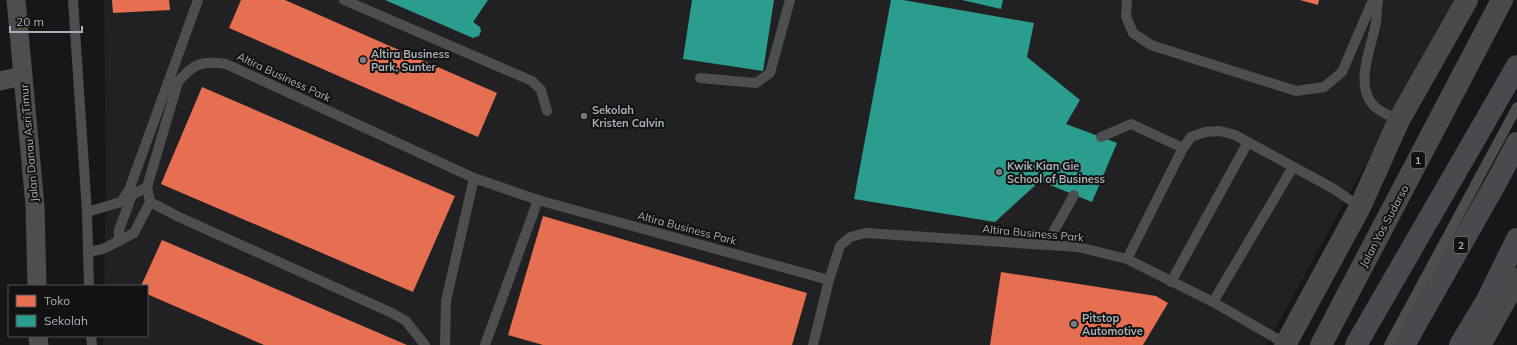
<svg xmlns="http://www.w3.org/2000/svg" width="1517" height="345" viewBox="0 0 1517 345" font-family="Mulish,sans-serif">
	<rect width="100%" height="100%" fill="#171718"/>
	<path fill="#212123" d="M104 0H1456L1266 345H103V336H147V286H104L106 189Z"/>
	<g fill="#e76f51">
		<path d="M112 0H169L170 10 113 13Z"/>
		<path d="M241 0H285L497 93 478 137 229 28Z"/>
		<path d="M1300 0H1319L1318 5Z"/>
		<path d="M202 87 455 196 413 292 161 184Z"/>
		<path d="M543 216 807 293 792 345H543L508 335Z"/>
		<path d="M162 240 407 345H264L147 294V286H141Z"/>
		<path d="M1001 272 1156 296 1168 303 1143 345H990Z"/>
	</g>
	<g fill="#2a9d8f">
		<path d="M385 0H488L473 22 480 27 481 31 479 36 473 38Z"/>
		<path d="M692 0H774L763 71 683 59Z"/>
		<path d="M891 0H903L1034 23 1027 57 1080 100 1066 124 1117 143 1092 202 1040 181 995 222 854 199Z"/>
		<path d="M962 0H1003L1001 9Z"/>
	</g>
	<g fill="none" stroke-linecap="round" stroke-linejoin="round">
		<g stroke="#4c4e50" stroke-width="10">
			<path d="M73 0 87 212 89 286"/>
			<path d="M344 0 532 81 541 90 547 111"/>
			<path d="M1127 0 1126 16 1133 33 1151 45 1296 91 1324 87 1342 72 1373 0"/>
			<path d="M1378 0C1377 7 1377 14 1376 22 1372 46 1354 84 1373 105 1379 112 1391 116 1399 120"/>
			<path d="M700 78 756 83 770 73 790 0"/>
			<path d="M1101 137 1131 124 1183 148"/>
			<path d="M538 200 829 280"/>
			<path d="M87 212 121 202 129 190 198 0"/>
			<path d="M119 241V230L132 195 147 187"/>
			<path d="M1046 245 1074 195"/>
			<path d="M88 252 103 249 134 233 150 202"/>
			<path d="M1127 259 1183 148 1191 137 1205 132 1220 131 1235 135 1334 189 1360 207"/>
			<path d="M1171 282 1248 142"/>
			<path d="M1213 302 1293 167"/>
			<path d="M91 336 92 345"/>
			<path d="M425 345 406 321 392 313 179 217 150 202 147 187 178 82C193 64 202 60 226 64L474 178"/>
			<path d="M445 345 446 301 474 178 538 200 485 345"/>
			<path d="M813 345 829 280 840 246 850 237 866 233 1078 247 1127 259 1213 302 1286 344"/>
			<path d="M1389 345 1517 107"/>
		</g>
		<g stroke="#4c4e50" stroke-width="19">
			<path d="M16 0 35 206 37 286"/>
			<path d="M0 81 22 76"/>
			<path d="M38 336 39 345"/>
		</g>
		<g stroke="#494a4c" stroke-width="22">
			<path d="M1285 345 1360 207 1399 120 1467 0"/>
			<path d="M1321 345 1502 0"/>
			<path d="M1480 345 1517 279"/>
		</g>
		<g stroke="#494a4d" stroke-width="22">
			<path d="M1356 345 1517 66"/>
			<path d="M1404 345 1497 181 1517 143"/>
			<path d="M1460 345 1486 302 1517 239"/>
		</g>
	</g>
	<g fill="#777a7f" stroke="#121213" stroke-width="1.5">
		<circle cx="363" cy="60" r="4"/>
		<circle cx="584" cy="116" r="4"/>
		<circle cx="999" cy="172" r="4"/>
		<circle cx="1074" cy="324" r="4"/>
	</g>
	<g text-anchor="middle" stroke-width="4" stroke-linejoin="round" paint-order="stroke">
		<g fill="#121213" stroke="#7c8186" stroke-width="1">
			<rect x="1411" y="152" width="14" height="16" rx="3"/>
			<rect x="1454" y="237" width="14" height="16" rx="3"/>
		</g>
		<g font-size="10" font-weight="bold" fill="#aab0b7">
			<text x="1418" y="164">1</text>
			<text x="1461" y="249">2</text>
		</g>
		<g font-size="11" font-weight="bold" fill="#aab0b7" stroke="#121213" text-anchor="start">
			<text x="371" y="58">Altira Business<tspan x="371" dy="13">Park, Sunter</tspan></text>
			<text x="592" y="114">Sekolah<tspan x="592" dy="13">Kristen Calvin</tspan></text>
			<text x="1007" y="170">Kwik Kian Gie<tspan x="1007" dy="13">School of Business</tspan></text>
			<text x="1082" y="322">Pitstop<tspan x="1082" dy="13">Automotive</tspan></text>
		</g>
		<g font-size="11" fill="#aab0b7" stroke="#121213">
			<text transform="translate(284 77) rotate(25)" y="4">Altira Business Park</text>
			<text transform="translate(29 143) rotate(-95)" y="4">Jalan Danau Asri Timur</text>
			<text transform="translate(1384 226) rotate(-62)" y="4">Jalan Yos Sudarso</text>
			<text transform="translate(687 228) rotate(15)" y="4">Altira Business Park</text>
			<text transform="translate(1033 233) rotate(5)" y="4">Altira Business Park</text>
		</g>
	</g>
	<rect x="8" y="285" width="140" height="52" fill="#121213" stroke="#4f5155"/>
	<rect x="16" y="295" width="20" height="12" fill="#e76f51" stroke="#4f5155"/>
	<text x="44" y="305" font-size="12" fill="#aab0b7">Toko</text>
	<rect x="16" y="315" width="20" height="12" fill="#2a9d8f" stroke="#4f5155"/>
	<text x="44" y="325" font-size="12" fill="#aab0b7">Sekolah</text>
	<path d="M10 26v6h72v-6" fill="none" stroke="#aab0b7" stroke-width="2"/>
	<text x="16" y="26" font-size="12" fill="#aab0b7" stroke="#121213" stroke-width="3" paint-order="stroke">20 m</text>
</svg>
